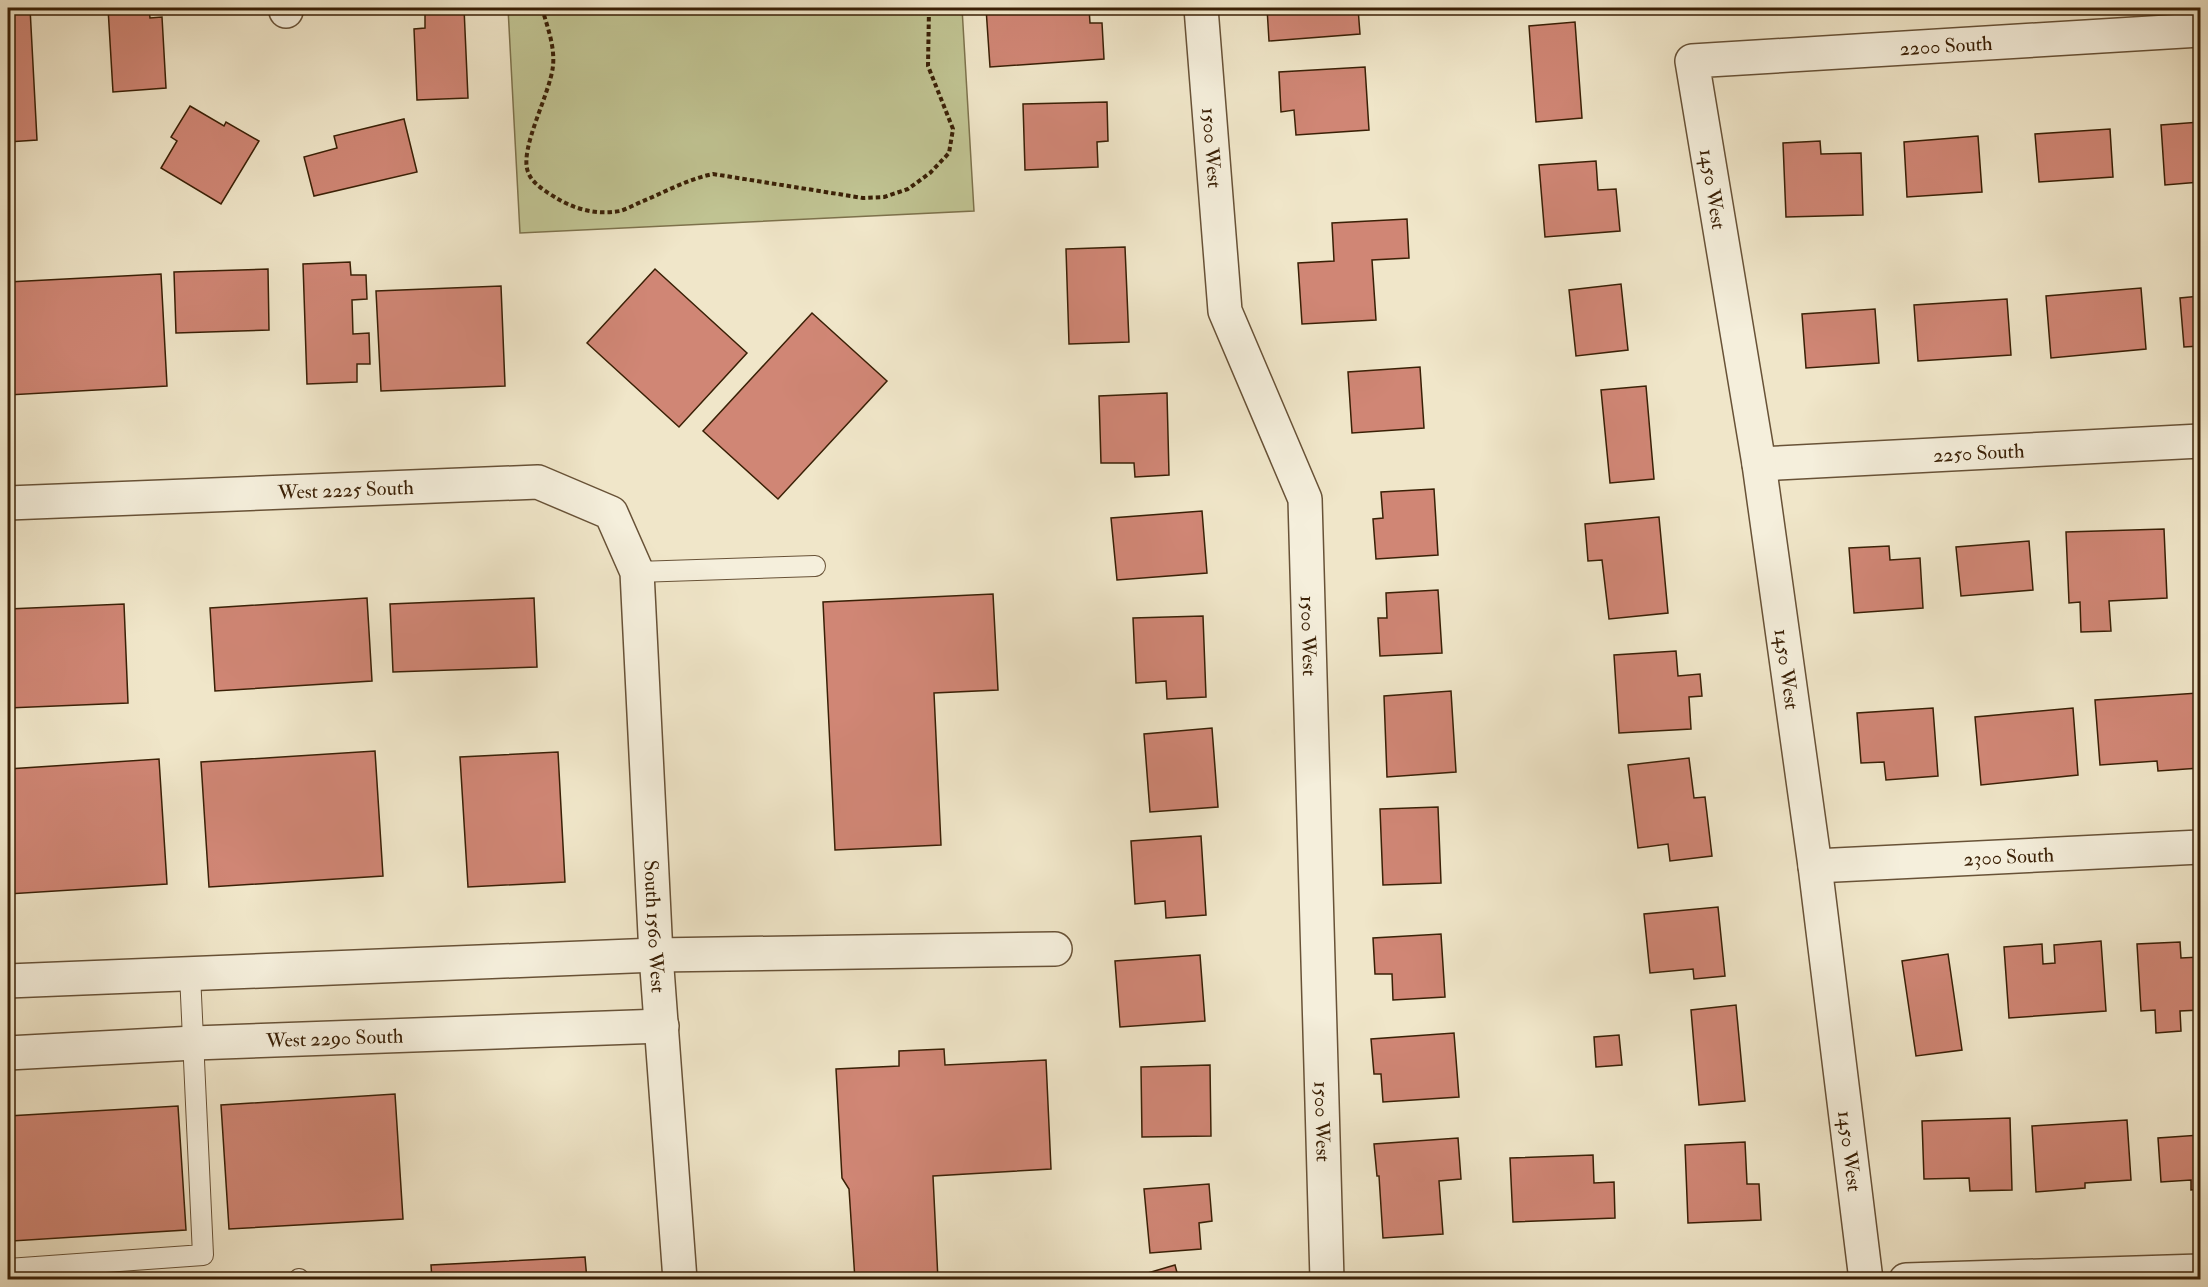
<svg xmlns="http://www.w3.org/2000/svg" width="2208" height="1287" viewBox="0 0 2208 1287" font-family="'IM FELL Double Pica',serif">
	<rect width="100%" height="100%" fill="#f0e6c9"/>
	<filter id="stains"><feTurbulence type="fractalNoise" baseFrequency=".00333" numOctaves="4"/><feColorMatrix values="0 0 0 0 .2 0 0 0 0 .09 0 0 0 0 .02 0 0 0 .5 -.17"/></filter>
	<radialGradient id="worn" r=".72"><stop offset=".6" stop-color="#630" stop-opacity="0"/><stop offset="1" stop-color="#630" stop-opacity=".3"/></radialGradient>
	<path fill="#c0c392" stroke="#7d724c" stroke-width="1.5" d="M508 8H962L974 211 520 233Z"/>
	<g fill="#d08675" stroke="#3a2006" stroke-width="1.5">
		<path d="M8 8H30L37 140 8 142Z"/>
		<path d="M108 8H149L150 18 162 17 166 88 113 92Z"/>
		<path d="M425 8H464L468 98 417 100 414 29 425 28Z"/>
		<path d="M986 8H1089L1090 23H1102L1104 59 990 67Z"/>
		<path d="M1267 8H1358L1360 34 1269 41Z"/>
		<path d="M1575 22 1582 118 1536 122 1529 26Z"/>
		<path d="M1365 67 1369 130 1296 135 1294 110 1281 112 1279 72Z"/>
		<path d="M1107 102 1108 141 1097 142 1098 167 1025 170 1023 104Z"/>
		<path d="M190 106 224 126 226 122 259 141 221 204 161 168 177 141 171 137Z"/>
		<path d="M404 119 417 172 314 196 304 157 337 148 334 136Z"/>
		<path d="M2200 122V182L2165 185 2161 125Z"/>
		<path d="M2110 129 2113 177 2039 182 2035 134Z"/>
		<path d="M1978 136 1982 192 1907 197 1904 142Z"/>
		<path d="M1820 141 1821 154 1861 153 1863 215 1786 217 1783 143Z"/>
		<path d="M1596 161 1598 190 1616 189 1620 231 1545 237 1539 165Z"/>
		<path d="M1407 219 1409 258 1372 260 1376 320 1302 324 1298 263 1334 261 1332 223Z"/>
		<path d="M1125 247 1129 342 1069 344 1066 249Z"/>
		<path d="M350 262 351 275H366L367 299 352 300 353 334 369 333 370 364H357V382L307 384 303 264Z"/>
		<path d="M268 269 269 330 176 333 174 272Z"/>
		<path d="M655 269 747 353 679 427 587 343Z"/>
		<path d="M161 274 167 386 8 395V282Z"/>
		<path d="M1621 284 1628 350 1576 356 1569 290Z"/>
		<path d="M501 286 505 386 381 391 376 291Z"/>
		<path d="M2141 288 2146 349 2051 358 2046 296Z"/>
		<path d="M2200 296V346L2184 347 2180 298Z"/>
		<path d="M2007 299 2011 355 1918 361 1914 305Z"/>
		<path d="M1875 309 1879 363 1806 368 1802 314Z"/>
		<path d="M812 313 887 381 778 499 703 431Z"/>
		<path d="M1420 367 1424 428 1352 433 1348 372Z"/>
		<path d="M1646 386 1654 479 1610 483 1601 390Z"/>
		<path d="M1167 393 1169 475 1135 477 1134 463H1101L1099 396Z"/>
		<path d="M1434 489 1438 555 1376 559 1373 519 1383 518 1381 492Z"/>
		<path d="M1202 511 1207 573 1117 580 1111 518Z"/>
		<path d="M1659 517 1668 613 1609 619 1602 560 1588 561 1585 524Z"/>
		<path d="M2194 524H2200V593H2199Z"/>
		<path d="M2164 529 2167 598 2109 601 2111 631 2081 632 2080 602 2069 603 2066 532Z"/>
		<path d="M2029 541 2033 590 1961 596 1956 547Z"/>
		<path d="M1889 546 1890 560 1920 558 1923 608 1854 613 1849 548Z"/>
		<path d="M1438 590 1442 653 1380 656 1378 618H1387L1386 593Z"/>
		<path d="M993 594 998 690 934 693 941 845 835 850 823 602Z"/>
		<path d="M367 598 372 681 215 691 210 608Z"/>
		<path d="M534 598 537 667 393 672 390 604Z"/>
		<path d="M124 604 128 703 8 708V609Z"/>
		<path d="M1203 616 1206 697 1167 699 1166 681 1136 683 1133 618Z"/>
		<path d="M1676 651 1678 676 1700 674 1702 696 1689 697 1691 729 1619 733 1614 655Z"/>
		<path d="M1451 691 1456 772 1387 777 1384 696Z"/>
		<path d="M2198 693 2200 768 2158 771 2157 761 2100 765 2095 700Z"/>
		<path d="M1933 708 1938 776 1886 780 1884 762 1861 763 1857 713Z"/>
		<path d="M2073 708 2078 775 1981 785 1975 717Z"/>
		<path d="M1212 728 1218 807 1150 812 1144 734Z"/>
		<path d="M375 751 383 876 209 887 201 762Z"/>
		<path d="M558 752 565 882 468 887 460 757Z"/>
		<path d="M1689 758 1694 798 1705 797 1712 856 1670 861 1668 844 1638 848 1628 765Z"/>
		<path d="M159 759 167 884 8 894V769Z"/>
		<path d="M1438 807 1441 883 1383 885 1380 809Z"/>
		<path d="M1201 836 1206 915 1166 918 1165 901 1135 904 1131 841Z"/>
		<path d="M1718 907 1725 976 1694 979 1693 969 1650 973 1644 914Z"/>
		<path d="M1441 934 1445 997 1393 1000 1392 974H1375L1373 938Z"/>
		<path d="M2101 941 2106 1011 2009 1018 2004 947 2042 944 2043 964 2055 963 2054 945Z"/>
		<path d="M2180 942 2181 958 2200 957V1010L2180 1011 2181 1031 2156 1033 2155 1010 2141 1011 2137 944Z"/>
		<path d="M1948 954 1962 1050 1916 1056 1902 961Z"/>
		<path d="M1200 955 1205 1021 1120 1027 1115 961Z"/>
		<path d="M1736 1005 1745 1101 1699 1105 1691 1010Z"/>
		<path d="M1454 1033 1459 1097 1383 1102 1381 1074H1374L1371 1039Z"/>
		<path d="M1619 1035 1622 1065 1596 1067 1594 1037Z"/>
		<path d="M944 1049 945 1065 1046 1060 1051 1169 933 1176 938 1280H855L849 1189 842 1178 836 1069 899 1066V1051Z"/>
		<path d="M1210 1065 1211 1136 1142 1137 1141 1067Z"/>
		<path d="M395 1094 403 1219 229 1229 221 1105Z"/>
		<path d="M178 1106 186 1230 12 1241 8 1176V1116Z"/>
		<path d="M2010 1118 2012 1190 1970 1191 1969 1178 1924 1179 1922 1121Z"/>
		<path d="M2127 1120 2131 1180 2085 1183V1188L2036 1192 2032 1126Z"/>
		<path d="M2200 1135V1189L2191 1190V1180L2161 1182 2158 1138Z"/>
		<path d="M1458 1138 1461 1179 1439 1181 1443 1234 1383 1238 1379 1176H1377L1374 1144Z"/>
		<path d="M1745 1142 1747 1184H1759L1761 1220 1688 1223 1685 1145Z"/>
		<path d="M1593 1155 1594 1183 1614 1182 1615 1218 1513 1222 1510 1158Z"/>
		<path d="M1209 1184 1212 1221 1199 1223 1201 1249 1150 1253 1144 1189Z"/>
		<path d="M585 1257 587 1280H432L431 1265Z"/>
		<path d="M1175 1265 1179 1280H1134V1277Z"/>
		<path d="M208 1273 209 1280H101Z"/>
	</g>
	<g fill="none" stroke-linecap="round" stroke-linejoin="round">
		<g stroke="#685237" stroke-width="22">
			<g id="lane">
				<path d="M637 572 815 566"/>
				<path d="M8 1269 203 1255 190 974"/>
				<path d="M299 1279V1280"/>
			</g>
		</g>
		<g stroke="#685237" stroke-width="36">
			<g id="street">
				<path d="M286 8V11"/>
				<path id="s1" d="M1201 8 1225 311 1305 499 1327 1280"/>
				<path id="s2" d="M1759 464 2200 441"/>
				<path id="s3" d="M8 503 538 482 611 513 637 572 656 955 680 1280"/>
				<path id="s4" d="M1815 866 2200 847"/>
				<path d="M8 981 656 955 1055 949"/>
				<path id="s5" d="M8 1053 194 1043 662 1026"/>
				<path id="s6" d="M1866 1280 1815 866 1759 464 1692 61 2200 30"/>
				<path d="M1906 1280 2200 1271"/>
			</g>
		</g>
		<path stroke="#3a2006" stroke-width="4" stroke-dasharray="4.5 3" stroke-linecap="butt" d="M542 8C547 26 555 46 553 66 550 94 519 149 528 172 532 184 548 193 558 199 577 210 598 215 620 211 627 209 634 205 641 202 665 192 688 179 713 174L863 198 884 197 908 189 930 173 949 153 953 129 928 66 929 8"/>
		<use href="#lane" stroke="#f5efdc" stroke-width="20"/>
		<use href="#street" stroke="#f5efdc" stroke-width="33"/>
	</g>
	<g text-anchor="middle" stroke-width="4.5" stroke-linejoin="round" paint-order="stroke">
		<g font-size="20" fill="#3a2006" stroke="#f5efdc">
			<text dy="7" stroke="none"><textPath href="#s6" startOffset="1486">2200 South</textPath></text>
			<text dy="7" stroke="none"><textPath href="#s1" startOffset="140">1500 West</textPath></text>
			<text transform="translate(1713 189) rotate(81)" y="7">1450 West</text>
			<text dy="7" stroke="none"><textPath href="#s2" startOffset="220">2250 South</textPath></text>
			<text dy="7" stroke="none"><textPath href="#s3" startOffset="338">West 2225 South</textPath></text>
			<text dy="7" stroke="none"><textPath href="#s1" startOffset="645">1500 West</textPath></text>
			<text transform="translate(1787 669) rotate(82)" y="7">1450 West</text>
			<text dy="7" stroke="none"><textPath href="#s4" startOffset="194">2300 South</textPath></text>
			<text dy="7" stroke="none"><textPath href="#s3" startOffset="1029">South 1560 West</textPath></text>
			<text dy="7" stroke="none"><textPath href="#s5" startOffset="327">West 2290 South</textPath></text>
			<text dy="7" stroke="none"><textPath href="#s1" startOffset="1131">1500 West</textPath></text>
			<text transform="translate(1850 1151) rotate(83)" y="7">1450 West</text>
		</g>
	</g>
	<rect width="2208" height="1287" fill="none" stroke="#f0e6c9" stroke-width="30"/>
	<rect x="9" y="9" width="2190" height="1269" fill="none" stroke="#3a2006" stroke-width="3"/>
	<rect x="15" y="15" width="2178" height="1257" fill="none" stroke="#3a2006" stroke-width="1.5"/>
	<rect width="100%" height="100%" filter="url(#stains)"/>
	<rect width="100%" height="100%" fill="url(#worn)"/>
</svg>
